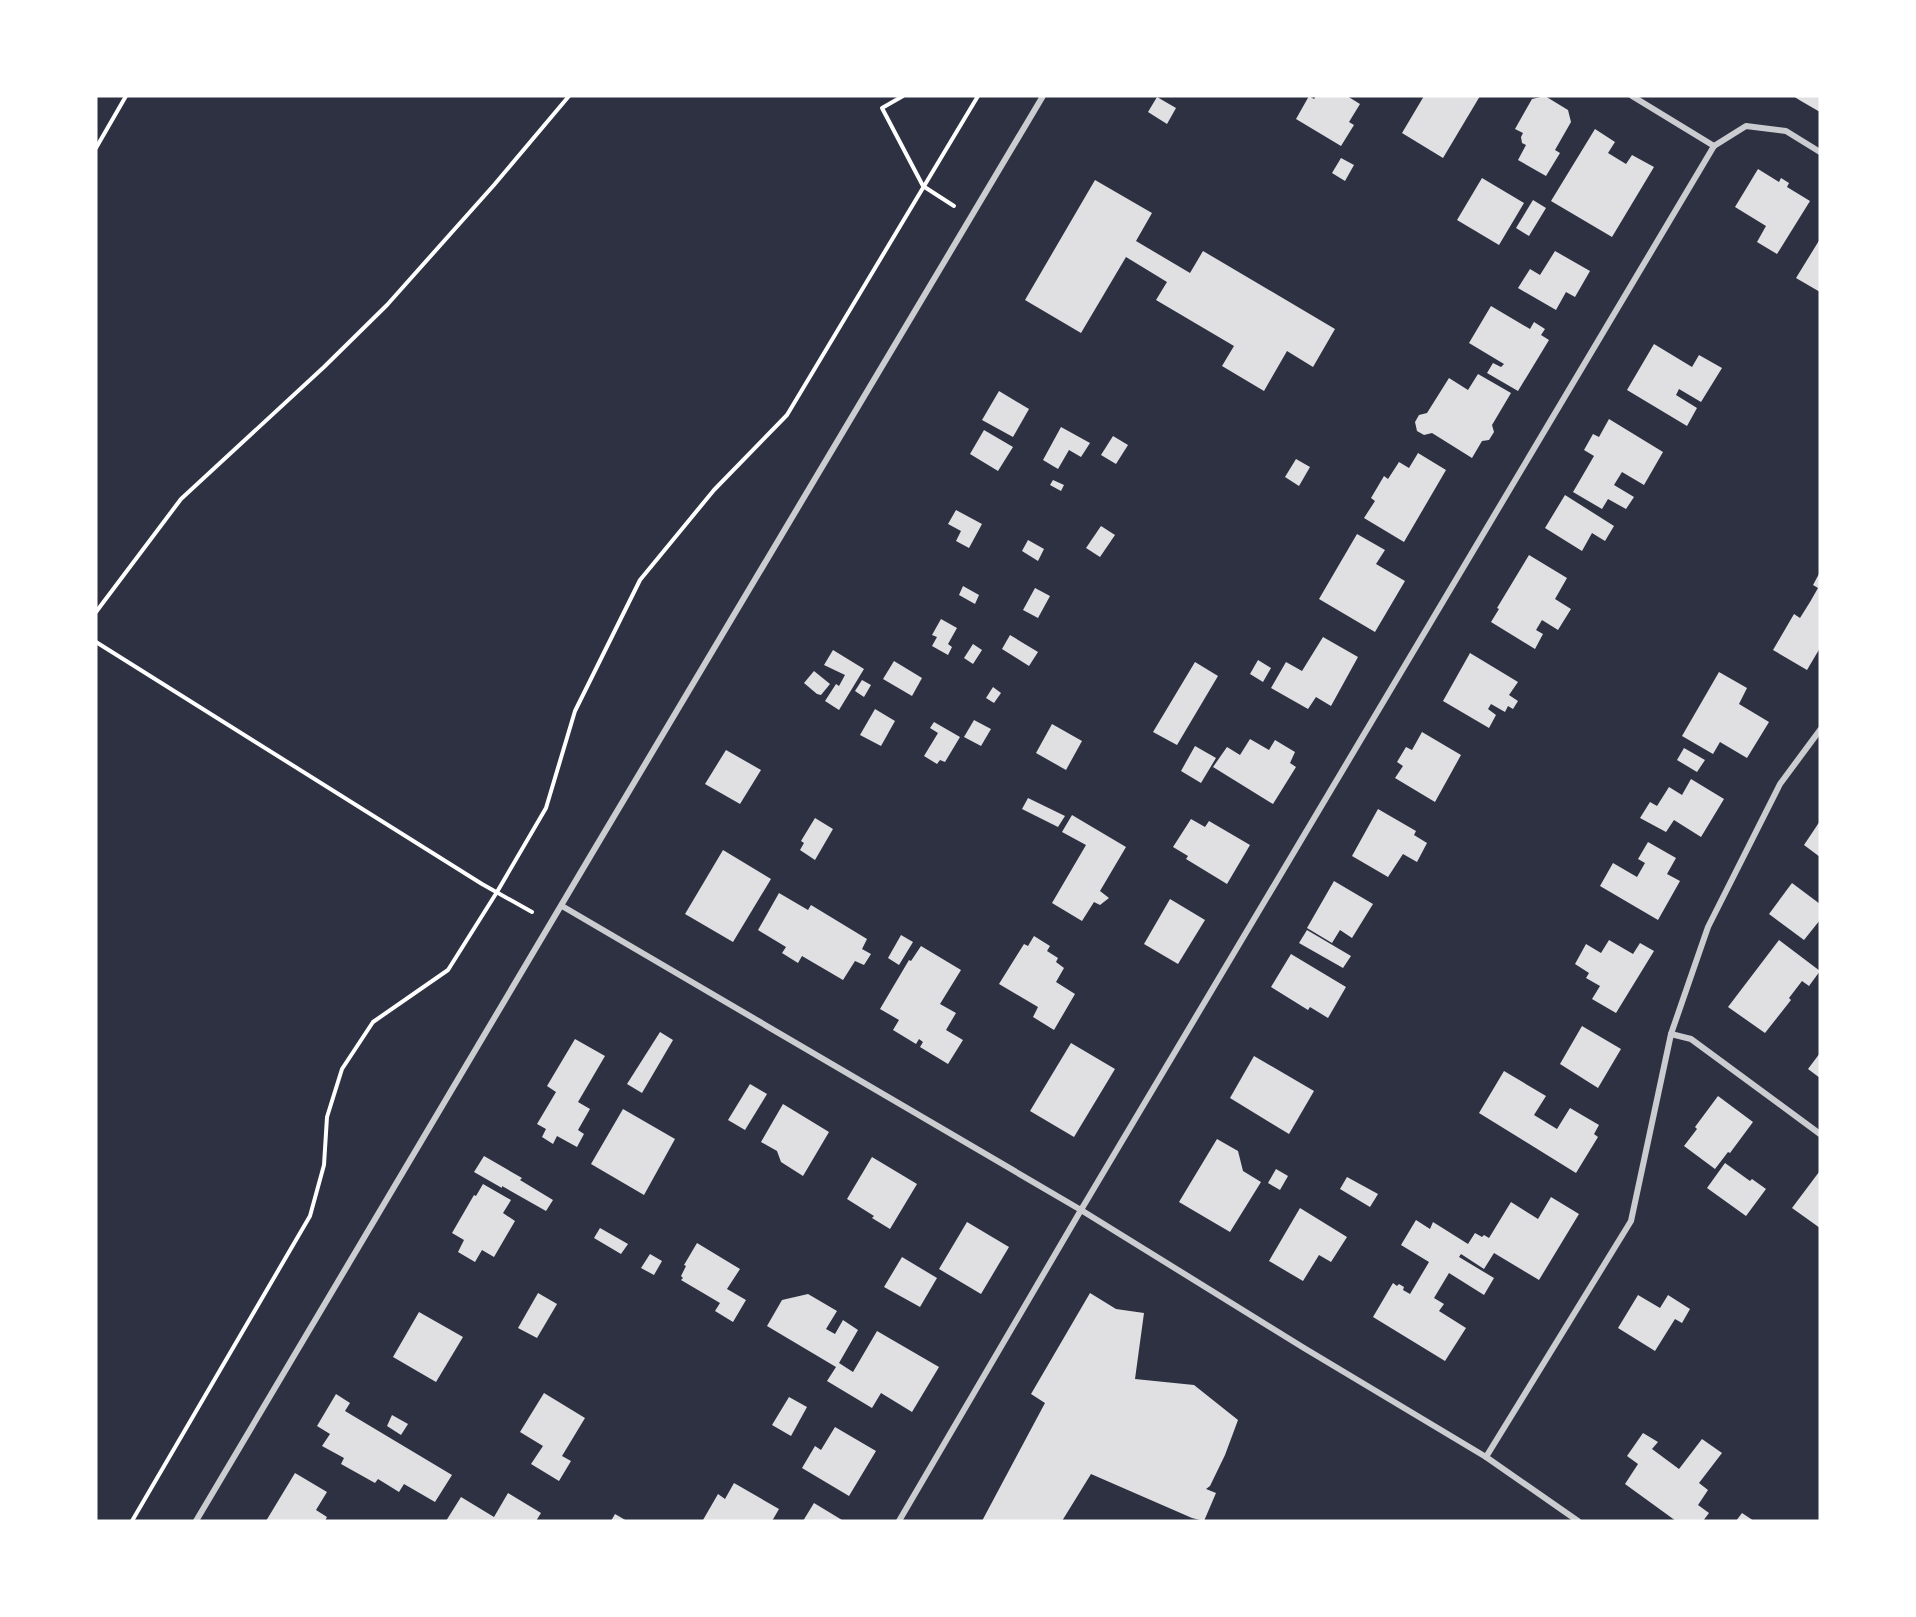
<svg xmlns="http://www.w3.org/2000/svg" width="1916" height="1617" viewBox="0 0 1916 1617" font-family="Raleway,sans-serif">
	<rect width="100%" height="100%" fill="#2d3142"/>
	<g fill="#e0e0e3">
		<path d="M1309 96 1314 99 1316 96H1347L1360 104 1349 122 1354 125 1341 146 1296 119Z"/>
		<path d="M1424 96H1480L1443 158 1402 133Z"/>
		<path d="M1545 96 1568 110 1571 122 1555 150 1560 153 1546 176 1518 160 1526 145 1522 143 1521 137 1523 133 1515 129 1532 99Z"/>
		<path d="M1793 96H1820V112L1801 101Z"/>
		<path d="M1157 97 1176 108 1167 124 1148 112Z"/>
		<path d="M1595 129 1615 142 1608 153 1626 164 1632 155 1654 167 1612 237 1551 201Z"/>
		<path d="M1341 158 1354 165 1345 181 1332 173Z"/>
		<path d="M1758 169 1779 182 1781 178 1789 183 1787 187 1810 201 1777 254 1757 242 1766 226 1735 207Z"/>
		<path d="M1482 178 1524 203 1499 245 1457 220Z"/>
		<path d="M1095 180 1152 213 1136 241 1190 273 1203 251 1335 329 1313 367 1287 351 1264 391 1222 366 1234 346 1156 300 1167 282 1126 257 1081 333 1025 300Z"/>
		<path d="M1533 200 1546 208 1529 236 1516 228Z"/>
		<path d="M1820 239V292L1796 278Z"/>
		<path d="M1555 251 1590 271 1575 297 1566 292 1556 310 1518 288 1530 269 1540 275Z"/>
		<path d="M1491 306 1530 329 1534 322 1545 329 1541 335 1549 340 1518 391 1487 373 1493 363 1501 367 1504 364 1469 343Z"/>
		<path d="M1654 344 1692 367 1699 355 1722 368 1701 402 1679 389 1676 395 1697 408 1687 426 1627 390Z"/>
		<path d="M1478 374 1511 393 1492 425 1494 432 1489 440 1482 441 1472 458 1432 433 1424 435 1417 431 1415 422 1419 415 1427 413 1449 378 1468 390Z"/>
		<path d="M999 391 1029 409 1013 437 982 420Z"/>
		<path d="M1609 419 1663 452 1644 485 1622 472 1614 485 1634 497 1626 509 1608 499 1602 509 1573 492 1594 456 1584 450 1593 434 1599 437Z"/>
		<path d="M1061 427 1090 443 1081 457 1069 450 1058 469 1043 460Z"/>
		<path d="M984 430 1013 447 998 471 970 454Z"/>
		<path d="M1113 436 1128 445 1116 464 1101 455Z"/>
		<path d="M1418 453 1446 470 1404 542 1364 518 1375 501 1371 498 1384 476 1388 479 1399 462 1409 468Z"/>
		<path d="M1296 459 1310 467 1299 486 1285 477Z"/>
		<path d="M1053 480 1064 485 1061 491 1050 485Z"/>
		<path d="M1565 495 1614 526 1605 541 1592 533 1582 551 1545 528Z"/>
		<path d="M956 510 982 524 969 548 956 541 961 531 948 524Z"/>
		<path d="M1101 526 1115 535 1100 557 1086 548Z"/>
		<path d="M1357 534 1385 550 1376 564 1405 581 1375 632 1319 599Z"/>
		<path d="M1028 540 1044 549 1038 561 1022 551Z"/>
		<path d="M1529 555 1567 578 1555 599 1571 609 1558 630 1542 620 1536 630 1543 634 1535 649 1491 622 1499 609 1497 608Z"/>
		<path d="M1820 572V648L1807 670 1773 650 1794 614 1800 618 1810 602 1818 588 1813 585Z"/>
		<path d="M963 586 979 595 975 604 959 595Z"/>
		<path d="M1035 588 1050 596 1038 618 1023 610Z"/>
		<path d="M941 619 957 628 948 644 952 647 948 655 932 646 937 637 932 635Z"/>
		<path d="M1010 635 1038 652 1029 666 1002 649Z"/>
		<path d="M1323 637 1358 657 1331 706 1316 697 1308 709 1271 688 1286 662 1302 671Z"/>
		<path d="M973 644 982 650 973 664 964 658Z"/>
		<path d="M833 650 864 669 839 710 825 701 836 684 839 686 845 675 824 665Z"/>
		<path d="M1470 653 1518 682 1509 695 1518 701 1513 709 1508 706 1505 712 1491 704 1488 709 1496 715 1489 728 1443 701Z"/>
		<path d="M1258 660 1271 668 1263 682 1250 674Z"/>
		<path d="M894 661 922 678 912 696 883 679Z"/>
		<path d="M1195 662 1218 676 1177 745 1153 732Z"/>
		<path d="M814 671 830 684 821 695 817 694 804 683Z"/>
		<path d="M1719 672 1747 688 1739 704 1769 722 1747 758 1720 742 1713 754 1682 736Z"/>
		<path d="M862 680 871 685 864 697 855 691Z"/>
		<path d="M993 687 1001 693 994 703 986 698Z"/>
		<path d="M875 709 895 721 881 746 860 735Z"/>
		<path d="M974 720 991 729 981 746 964 737Z"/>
		<path d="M934 722 960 737 945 762 940 760 937 764 924 756 938 733 930 728Z"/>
		<path d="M1052 724 1082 741 1066 770 1036 753Z"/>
		<path d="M1422 732 1461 755 1435 802 1395 778 1403 766 1397 762 1406 747 1412 750Z"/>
		<path d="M1250 739 1269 750 1275 740 1295 752 1290 763 1296 767 1273 804 1213 767 1227 747 1240 755Z"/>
		<path d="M1195 746 1216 758 1201 783 1181 771Z"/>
		<path d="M1684 748 1705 760 1697 772 1677 760Z"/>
		<path d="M726 750 761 770 740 804 705 784Z"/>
		<path d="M1691 779 1724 799 1701 837 1674 820 1666 832 1640 818 1650 802 1657 806 1669 787 1682 795Z"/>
		<path d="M1028 798 1065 816 1058 827 1022 809Z"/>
		<path d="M1378 809 1416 831 1414 835 1427 843 1417 862 1403 854 1388 877 1352 856Z"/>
		<path d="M1072 815 1126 847 1100 891 1109 898 1100 905 1094 902 1082 921 1052 903 1086 845 1062 832Z"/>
		<path d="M815 818 833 829 815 860 800 850 804 843 801 841Z"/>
		<path d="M1191 819 1205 827 1209 821 1250 845 1227 884 1186 859 1188 856 1173 847Z"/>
		<path d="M1820 821V857L1804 845Z"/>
		<path d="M1648 842 1676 858 1667 874 1680 881 1658 920 1600 886 1613 863 1637 877 1645 863 1638 859Z"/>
		<path d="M723 850 771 879 733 942 685 914Z"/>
		<path d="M1334 881 1373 904 1352 938 1340 930 1332 943 1307 928Z"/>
		<path d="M1792 883 1820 904V920L1804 940 1769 914Z"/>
		<path d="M779 893 808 910 811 905 867 939 862 949 871 954 864 965 855 961 843 980 802 956 798 963 782 953 786 947 758 930Z"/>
		<path d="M1170 899 1205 920 1178 964 1144 944Z"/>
		<path d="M1307 930 1351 956 1343 968 1299 943Z"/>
		<path d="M901 935 913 942 899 965 888 958Z"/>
		<path d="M1034 936 1050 946 1047 951 1058 958 1056 962 1064 968 1056 982 1075 994 1054 1030 1033 1017 1038 1007 999 984 1024 944 1028 946Z"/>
		<path d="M1609 940 1633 954 1640 943 1654 951 1616 1013 1592 999 1600 986 1586 978 1589 973 1575 964 1586 944 1601 953Z"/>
		<path d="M1779 940 1820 971 1809 986 1802 981 1789 998 1791 1000 1765 1033 1728 1007Z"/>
		<path d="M921 946 961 970 940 1004 956 1013 946 1030 963 1040 948 1064 920 1047 923 1042 919 1039 916 1044 893 1030 899 1020 880 1009 909 960 911 961Z"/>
		<path d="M1291 954 1346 987 1328 1018 1310 1007 1308 1010 1271 987Z"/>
		<path d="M1582 1026 1621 1049 1598 1088 1560 1064Z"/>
		<path d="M660 1032 673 1040 642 1093 627 1084Z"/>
		<path d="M575 1039 605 1056 578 1102 590 1109 578 1130 584 1134 577 1147 557 1136 553 1144 542 1137 546 1129 537 1124 556 1092 547 1086Z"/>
		<path d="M1071 1043 1115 1069 1074 1137 1030 1111Z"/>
		<path d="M1820 1053V1078L1808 1069Z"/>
		<path d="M1254 1056 1314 1091 1289 1134 1230 1098Z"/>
		<path d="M1504 1071 1546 1096 1534 1115 1557 1129 1570 1108 1599 1125 1594 1134 1598 1137 1576 1173 1479 1113Z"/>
		<path d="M750 1084 767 1094 745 1130 728 1120Z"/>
		<path d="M1718 1096 1753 1122 1730 1153 1728 1152 1715 1169 1684 1146 1697 1129 1695 1127Z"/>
		<path d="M783 1104 829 1132 803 1176 781 1162 777 1151 761 1142Z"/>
		<path d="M623 1109 675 1139 644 1195 591 1164Z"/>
		<path d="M1217 1139 1238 1151 1243 1171 1261 1182 1230 1232 1179 1202Z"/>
		<path d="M484 1156 522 1178 520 1180 553 1200 546 1211 502 1186V1188L474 1172Z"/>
		<path d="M872 1157 917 1184 890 1229 872 1218 874 1216 847 1199Z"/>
		<path d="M1725 1163 1750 1181 1752 1179 1766 1189 1746 1216 1707 1188Z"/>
		<path d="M1276 1169 1288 1176 1280 1190 1268 1183Z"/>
		<path d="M1819 1172 1820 1173V1228L1792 1208Z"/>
		<path d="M1347 1177 1378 1194 1370 1207 1340 1189Z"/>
		<path d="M483 1184 511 1200 503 1213 515 1221 494 1257 482 1250 475 1262 458 1252 464 1240 452 1233 474 1195 476 1196Z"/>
		<path d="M1551 1197 1579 1214 1539 1280 1494 1253 1484 1269 1461 1254 1459 1257 1494 1278 1484 1295 1449 1273 1434 1298 1444 1304 1439 1311 1466 1328 1445 1361 1373 1317 1393 1283 1397 1286 1399 1284 1404 1287 1403 1290 1410 1294 1429 1262 1401 1245 1416 1220 1430 1229 1433 1222 1468 1244 1475 1233 1482 1237 1484 1235 1489 1238 1511 1202 1538 1219Z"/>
		<path d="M1300 1208 1347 1237 1331 1262 1319 1255 1303 1281 1269 1261Z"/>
		<path d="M967 1222 1009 1247 981 1294 939 1269Z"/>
		<path d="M600 1228 628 1244 621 1254 594 1238Z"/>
		<path d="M697 1243 740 1269 727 1289 746 1300 733 1322 715 1311 720 1303 681 1280 683 1278 681 1276 686 1266 684 1265Z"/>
		<path d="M650 1254 662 1261 654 1275 641 1268Z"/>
		<path d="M902 1257 937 1278 920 1307 884 1287Z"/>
		<path d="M538 1293 557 1304 537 1338 518 1328Z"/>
		<path d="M1090 1293 1116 1309 1144 1313 1135 1379 1194 1385 1238 1420 1225 1455 1210 1486 1206 1489 1216 1493 1204 1521 1192 1518 1091 1474 1062 1521H982L1045 1403 1031 1394Z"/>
		<path d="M808 1294 837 1311 826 1329 835 1334 843 1320 858 1330 839 1363 853 1372 877 1331 939 1367 912 1412 881 1393 872 1408 827 1381 836 1367 767 1326 782 1300Z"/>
		<path d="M1638 1295 1660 1308 1668 1295 1690 1309 1682 1323 1675 1319 1655 1351 1618 1328Z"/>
		<path d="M419 1312 463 1337 436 1382 393 1357Z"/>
		<path d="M544 1393 585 1418 562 1456 571 1461 559 1481 531 1464 543 1446 520 1432Z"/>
		<path d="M336 1394 350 1403 345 1411 452 1475 435 1502 404 1484 399 1492 378 1479 375 1483 341 1464 344 1458 322 1446 330 1434 317 1426Z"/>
		<path d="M789 1397 807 1407 791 1436 772 1425Z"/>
		<path d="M392 1415 408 1424 401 1435 387 1426Z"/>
		<path d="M835 1427 876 1451 849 1496 802 1468 815 1446 821 1450Z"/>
		<path d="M1643 1433 1658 1442 1652 1449 1679 1469 1702 1439 1722 1453 1699 1483 1708 1490 1698 1505 1709 1513 1703 1521H1676L1625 1484 1638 1464 1627 1456Z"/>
		<path d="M295 1473 327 1492 316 1510 327 1517 325 1521H266Z"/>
		<path d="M734 1483 779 1509 772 1521H706L703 1520 718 1494 725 1499Z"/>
		<path d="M508 1493 541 1513 536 1521H446L461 1497 494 1517Z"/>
		<path d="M814 1503 842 1520 841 1521H803Z"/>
		<path d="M1742 1513 1754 1521H1736Z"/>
		<path d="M615 1514 627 1521H611Z"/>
	</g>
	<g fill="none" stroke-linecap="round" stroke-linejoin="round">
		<g stroke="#fff" stroke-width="4">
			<path d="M903 96 882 108 923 186 954 206"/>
			<path d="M96 148 126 96"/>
			<path d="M96 612 181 499 324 367 387 305 494 185 569 96"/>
			<path d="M96 642 482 884 532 912"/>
			<path d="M132 1521 310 1216 324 1165 327 1117 342 1069 373 1022 448 970 497 892 546 808 575 711 640 580 714 490 787 415 978 96"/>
		</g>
		<g stroke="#caccd0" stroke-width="6">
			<path d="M1632 96 1714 146 1746 126 1786 131 1820 152"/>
			<path d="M562 906 1081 1210 1304 1348 1486 1457 1578 1521"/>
			<path d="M1671 1034 1691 1039 1820 1134"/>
			<path d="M1486 1457 1631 1221 1671 1034 1708 927 1780 784 1820 730"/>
			<path d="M196 1521C479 1046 758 570 1043 96"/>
			<path d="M899 1521 1081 1210 1714 146"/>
		</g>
	</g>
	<rect width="1916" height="1617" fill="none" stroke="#ffffff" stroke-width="195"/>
</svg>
